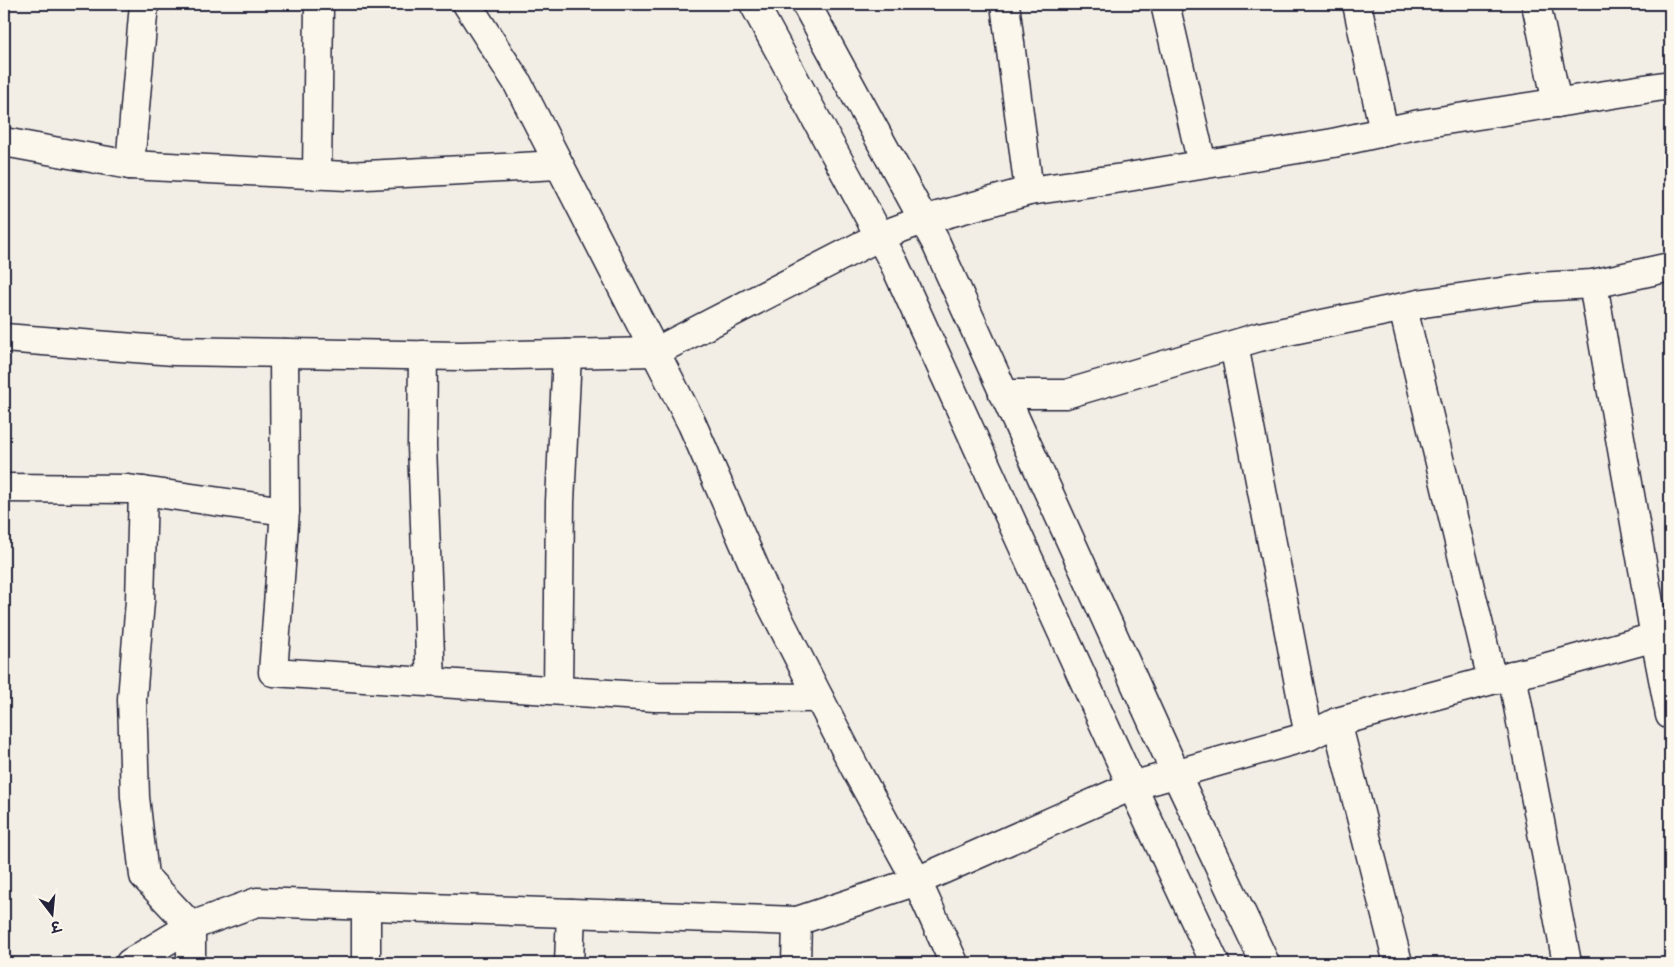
<svg xmlns="http://www.w3.org/2000/svg" width="1674" height="967" viewBox="0 0 1674 967" font-family="'Architects Daughter','Playpen Sans Deva',sans-serif">
	<rect width="100%" height="100%" fill="#f2eee5"/>
	<filter id="ink" filterUnits="userSpaceOnUse"><feTurbulence type="fractalNoise" baseFrequency=".02" numOctaves="2"/><feDisplacementMap in="SourceGraphic" scale="10" xChannelSelector="R" yChannelSelector="G"/><feConvolveMatrix kernelMatrix="1 2 1 2 8 2 1 2 1" color-interpolation-filters="sRGB"/></filter>
	<g filter="url(#ink)">
		<g fill="none" stroke-linecap="round" stroke-linejoin="round">
			<g stroke="#22223b" stroke-width="31">
				<g id="minor">
					<path d="M467 4 517 82 692 424 768 598 855 768 917 881 797 921 796 963"/>
					<path d="M1005 4 1029 191"/>
					<path d="M1165 4 1202 164"/>
					<path d="M1357 4 1384 132"/>
					<path d="M1536 4 1557 103"/>
					<path d="M4 142 130 165 347 176 558 165"/>
					<path d="M130 165 144 4"/>
					<path d="M317 175 319 4"/>
					<path d="M1593 284 1655 637 1670 715"/>
					<path d="M1403 308 1492 680"/>
					<path d="M4 338 174 351 460 356 655 352 880 236 923 220 1029 191 1122 178 1333 143 1420 124 1670 85"/>
					<path d="M1234 345 1309 736"/>
					<path d="M284 353 285 511"/>
					<path d="M423 355 422 446 431 682"/>
					<path d="M1003 394H1066L1259 337 1424 303 1537 287 1593 284 1670 267"/>
					<path d="M4 488 128 489 285 511 273 672 655 697 819 698"/>
					<path d="M143 491 140 601 132 699 135 797 144 876 191 926V963"/>
					<path d="M1512 675 1567 963"/>
					<path d="M558 690 560 502 567 354"/>
					<path d="M1337 722 1398 963"/>
					<path d="M130 963 191 926 257 902 797 921"/>
					<path d="M366 963V906"/>
					<path d="M569 963 571 913"/>
					<path d="M954 963 917 881 1132 786 1309 736 1337 722 1492 680 1544 668 1655 637"/>
				</g>
			</g>
			<g stroke="#22223b" stroke-width="31">
				<g id="tertiary">
					<path d="M754 4 894 263 1132 786 1215 963"/>
					<path d="M806 4 935 241 1176 774 1265 963"/>
				</g>
			</g>
			<use href="#minor" stroke="#fbf7ec" stroke-width="28"/>
			<use href="#tertiary" stroke="#fbf7ec" stroke-width="28"/>
		</g>
	</g>
	<rect width="1674" height="967" fill="none" stroke="#fbf7ec" stroke-width="20"/>
	<rect x="10" y="10" width="1654" height="947" fill="none" stroke="#22223b" stroke-width="2" filter="url(#ink)"/>
	<g transform="translate(52 914) rotate(164)" stroke="#fbf7ec" stroke-width="4" paint-order="stroke">
	<path d="M0-4L9 19L0 12L-9 19Z" fill="#22223b"/>
	<text y="-8" font-size="14" font-weight="bold" text-anchor="middle" fill="#22223b">उ</text>
	</g>
</svg>
